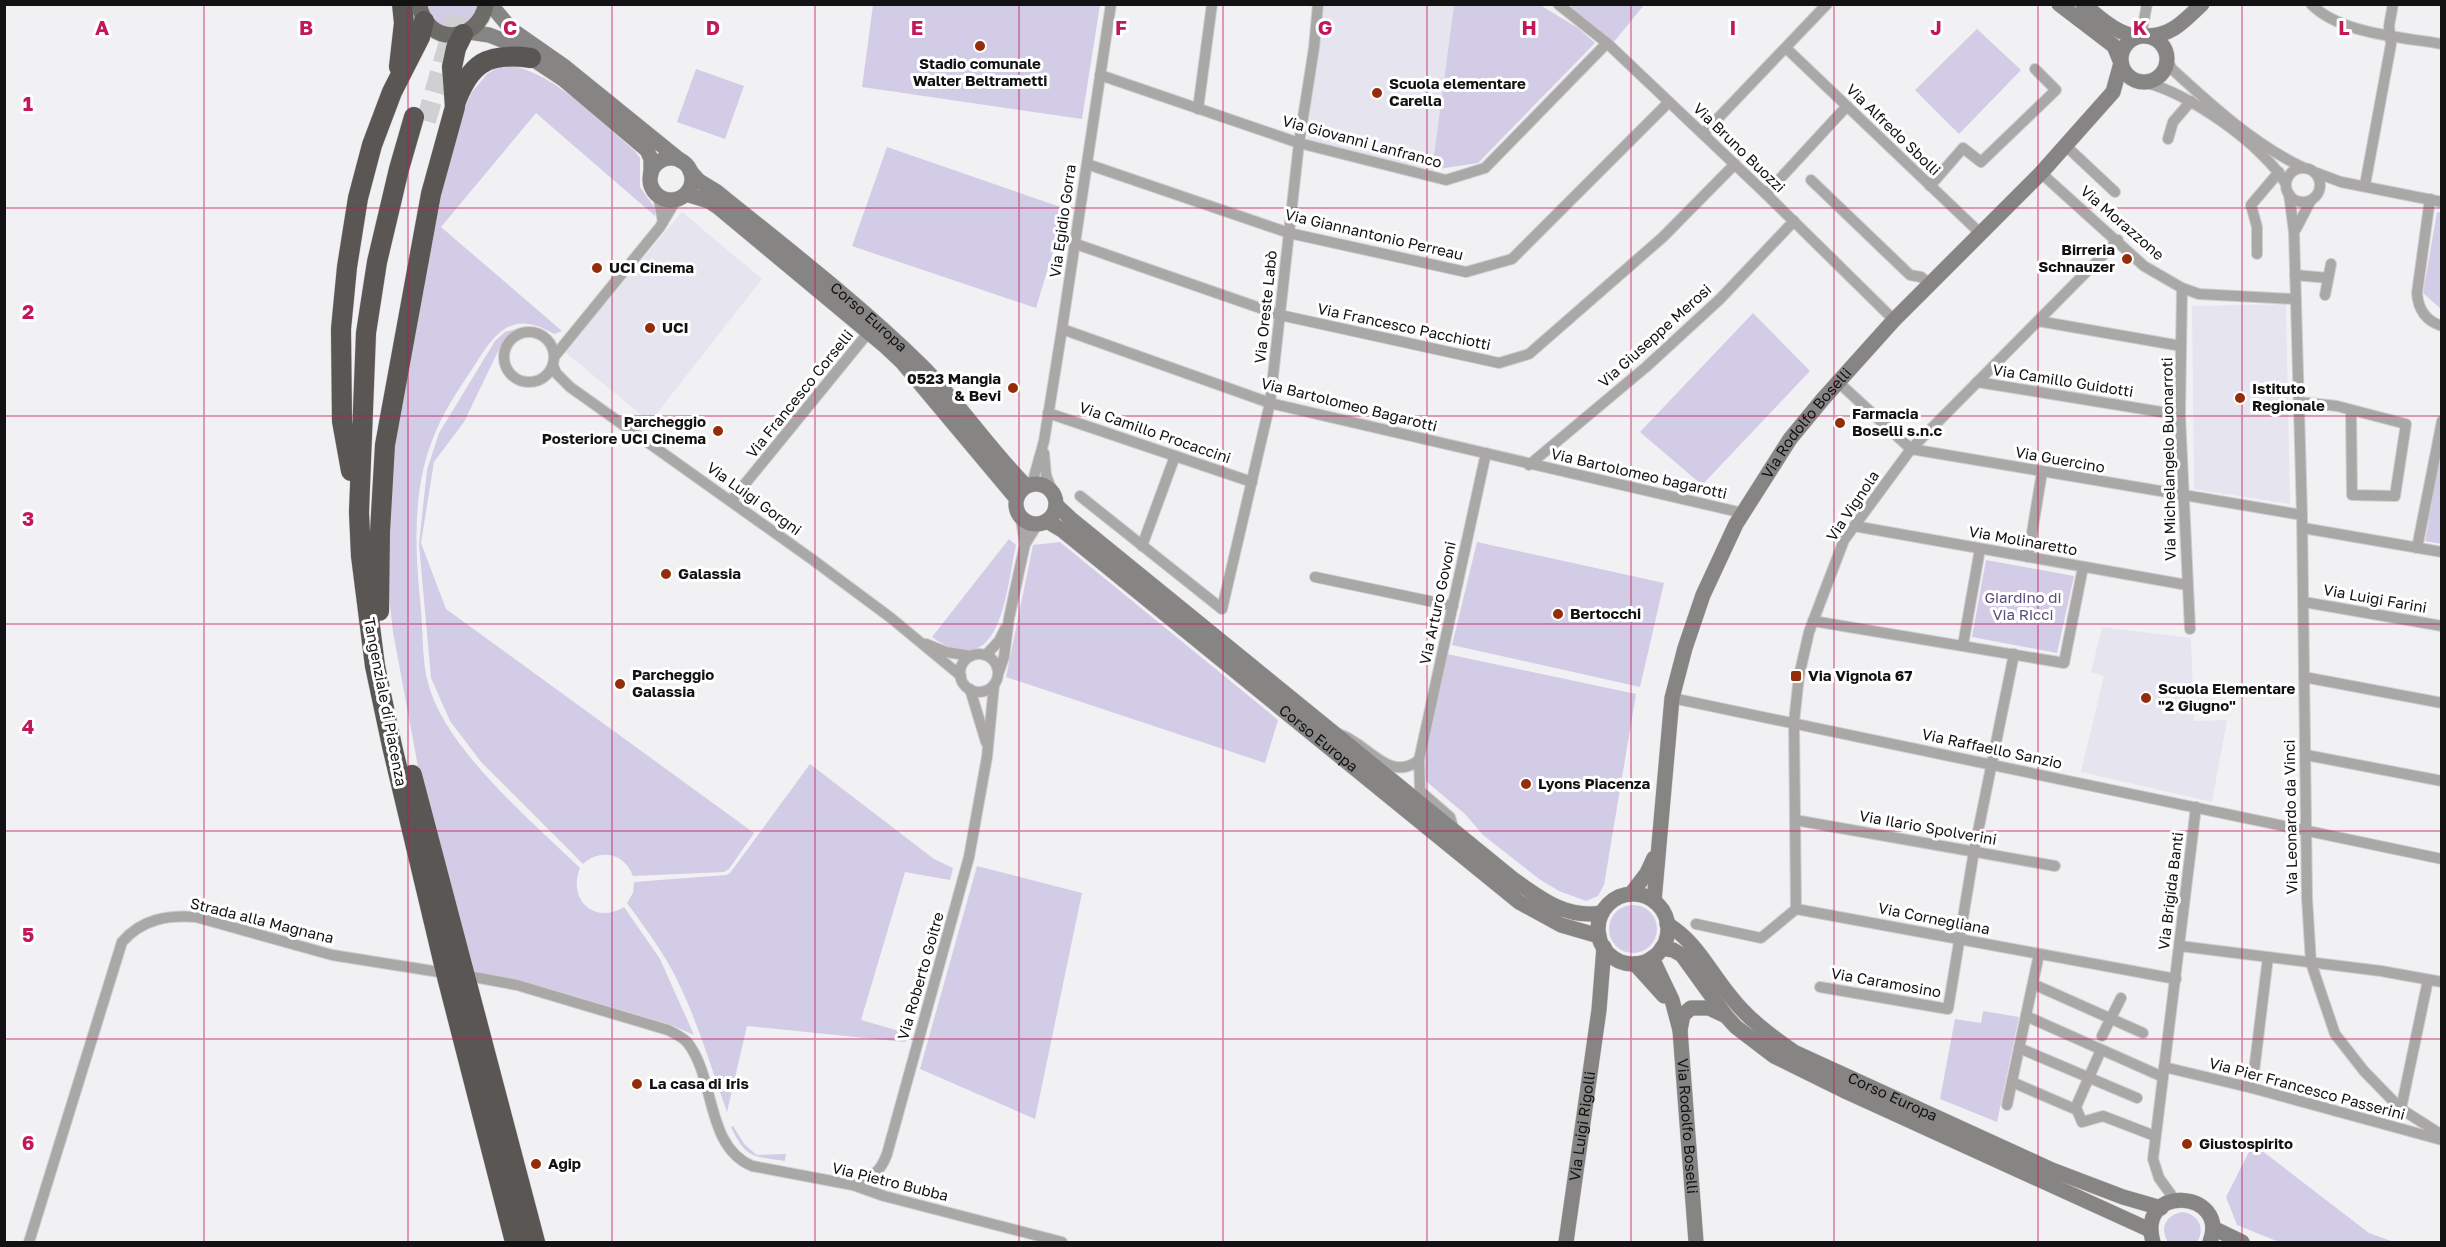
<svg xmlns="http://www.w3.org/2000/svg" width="2446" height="1247" viewBox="0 0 2446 1247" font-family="'Golos Text',sans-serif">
	<rect width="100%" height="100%" fill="#f1f1f4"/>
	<g fill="#e6e4ef">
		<path d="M1322 5H1454L1432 170 1307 140Z"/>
		<path d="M682 212 762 279 650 422 565 352Z"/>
		<path d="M2286 304 2290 504 2194 489 2192 306Z"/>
		<path d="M2102 627 2191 638 2194 721 2227 720 2212 802 2081 772 2104 676 2091 672Z"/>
	</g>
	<g fill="#d2cce6">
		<path d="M427 5H477C474 24 446 37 433 18 430 14 428 9 427 5Z"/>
		<path d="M873 5H1100L1082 119 862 87Z"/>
		<path d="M1454 5H1540L1578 28 1595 43 1478 163 1432 170Z"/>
		<path d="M1573 5H1644L1613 43 1571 8Z"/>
		<path d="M1977 29 2021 70 1959 134 1915 90Z"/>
		<path d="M514 66C557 76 602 123 635 151L640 158V187L655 208V216L536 113 441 227 562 331 554 334C516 311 498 328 478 360 463 383 446 407 436 431 411 487 415 551 421 610 423 634 422 660 428 683 445 749 532 821 580 868 567 900 595 925 624 907L660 959 694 1035 669 1024 551 989 471 971 424 799 393 632 386 570 391 439 433 225 461 114 472 92 487 74 495 69Z"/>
		<path d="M696 69 744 86 725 139 677 122Z"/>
		<path d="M887 147 1066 209 1036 308 852 246Z"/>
		<path d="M2437 212 2442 213 2441 309 2423 293Z"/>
		<path d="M1753 313 1810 371 1702 485 1640 432Z"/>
		<path d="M523 327 511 333 504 339 464 422 434 462 421 543 446 609 754 833 729 869 724 872 633 876C625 853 600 848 583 864L481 762 450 721 431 678 419 544 427 470 439 433 495 341 505 332Z"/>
		<path d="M2439 461H2441V544L2425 541Z"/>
		<path d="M1009 539 1016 545C1006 589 1002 687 932 637Z"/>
		<path d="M1060 542 1278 720 1265 763 1006 677 1033 545Z"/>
		<path d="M1477 542 1664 583 1640 687 1452 645Z"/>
		<path d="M1986 560 2074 576 2057 653 1972 637Z"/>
		<path d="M1447 654 1636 694 1604 885 1598 896 1586 901 1559 891 1539 879 1483 835 1465 814 1421 777Z"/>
		<path d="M810 764 934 859 953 868 950 880 905 872 861 1020 910 1034 905 1042 747 1026 727 1112C709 1062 694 1008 667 961 655 941 641 922 627 903L633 893 634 882 726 875 730 873Z"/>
		<path d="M977 866 1082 893 1035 1119 920 1069Z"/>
		<circle cx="1633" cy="929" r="24"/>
		<path d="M1983 1011 2019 1017 1997 1122 1940 1099 1955 1019 1981 1023Z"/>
		<path d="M733 1126 745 1145 757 1155 786 1154 785 1161C753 1156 746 1159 731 1127Z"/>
		<path d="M2253 1144 2369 1233 2394 1242H2279L2237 1225 2226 1197Z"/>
		<path d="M2182 1212C2198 1214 2206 1228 2197 1242H2168C2159 1228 2166 1215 2182 1212Z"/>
	</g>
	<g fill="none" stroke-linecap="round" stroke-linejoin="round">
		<path stroke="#d0d0d2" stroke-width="20" stroke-dasharray="20 10" stroke-linecap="butt" d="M426 121 460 4"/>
		<g stroke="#cdcdd0" stroke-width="12">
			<g id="street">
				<path d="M1558 4 1607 43 1766 194 1894 320"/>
				<path d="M2311 4C2340 34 2402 37 2442 44"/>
				<path d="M2141 36 2147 4"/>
				<path d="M1786 48 1980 233"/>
				<path d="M2167 60 2172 69C2211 105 2254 144 2302 167"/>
				<path d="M1100 75 1299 143 1446 180 1485 168 1607 43"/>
				<path d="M2146 83C2188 92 2265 147 2286 184"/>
				<path d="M1198 109 1212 4"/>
				<path d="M1703 134 1827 4"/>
				<path d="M2168 139 2173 122 2191 101"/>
				<path d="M2066 146 2115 192"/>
				<path d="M1087 164 1289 233 1466 272 1512 259 1669 102"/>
				<circle cx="2303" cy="185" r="17"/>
				<path d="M2041 173 2144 266 2182 288 2199 294 2295 299"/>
				<path d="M2317 173 2341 182 2442 202"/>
				<path d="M1811 180 1910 275 1921 277 1930 284"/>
				<path d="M2365 185 2391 44 2389 26 2393 4"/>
				<path d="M1930 186 1963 148 1981 162 2056 90 2035 69"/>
				<path d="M1766 194 1847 106"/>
				<path d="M2289 194 2294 232 2302 515 2307 898 2311 963 2335 1034 2364 1071 2401 1109 2442 1135"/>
				<path d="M658 195 663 222"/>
				<path d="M2430 199 2417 293C2418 309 2426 321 2442 326"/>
				<path d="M2296 229 2311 200"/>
				<path d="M1076 244 1280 315 1499 363 1529 354 1663 237 1735 164"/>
				<path d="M2257 254V227L2251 205 2279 172"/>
				<path d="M2295 275 2328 278"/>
				<path d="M2182 288 2180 415 2190 629"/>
				<path d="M2325 295 2331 264"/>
				<path d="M2038 321 2181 346"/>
				<path d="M1062 329 1270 403 1743 513"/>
				<circle cx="529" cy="357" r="25"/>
				<path d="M554 357 660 227 676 200"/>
				<path d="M553 365 556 373 570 387 813 560 891 618 961 676"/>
				<path d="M1838 382 1911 449 2302 515"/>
				<path d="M1977 382 2180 415"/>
				<path d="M2299 402 2337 406 2406 424 2395 496 2352 495 2351 410"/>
				<path d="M1048 413 1252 482"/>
				<path d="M1044 453 1046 475 1052 491"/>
				<path d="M1529 465 1646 367 1720 299 1794 221"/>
				<path d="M1032 484 1044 441 1062 329 1111 4"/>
				<path d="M1080 496 1222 609 1270 403 1299 143 1314 48 1318 4"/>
				<path d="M731 501 868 333"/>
				<path d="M1021 519 1025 544 1037 525"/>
				<path d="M1854 526 2187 585"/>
				<path d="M2303 528 2442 552"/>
				<path d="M1142 546 1175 456"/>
				<path d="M2417 548 2442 421"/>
				<path d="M2028 557 2042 472"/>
				<path d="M1315 577 1453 606"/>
				<path d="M2304 602 2442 626"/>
				<path d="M1813 621 2064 663 2083 567"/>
				<path d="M926 644 946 652 971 656"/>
				<path d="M1963 645 1980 549"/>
				<circle cx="979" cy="673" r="19"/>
				<path d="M986 655 999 641 1005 629"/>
				<path d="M998 674 1004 657 1009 618 1025 544"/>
				<path d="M2304 677 2442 703"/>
				<path d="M970 689 986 742"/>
				<path d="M1672 698 2442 859"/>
				<path d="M1339 734C1368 743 1389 784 1419 760"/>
				<path d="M2306 755 2442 781"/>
				<path d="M1795 820 2055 866"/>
				<path d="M1454 830 1450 817 1420 791 1419 760 1486 453"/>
				<path d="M1796 909 1794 722 1799 676 1809 632 1844 540 1911 449 2118 240"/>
				<path d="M1696 924 1761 938 1796 909 2176 979"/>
				<path d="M2180 946 2381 971 2442 982"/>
				<path d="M474 977 517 985 668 1030C674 1033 682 1037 687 1042 716 1078 705 1146 752 1166L853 1185 884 1196 1062 1242"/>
				<path d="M2033 984 2143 1033"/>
				<path d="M1820 987 1948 1009 1974 851 2014 654"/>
				<path d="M2026 1016 2163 1077"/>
				<path d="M2102 1036 2121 998"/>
				<path d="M2019 1048 2137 1098"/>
				<path d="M2164 1067 2252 1088 2442 1140"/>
				<path d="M2012 1082 2077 1110 2082 1122 2103 1116 2155 1136"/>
				<path d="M2252 1088 2268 957"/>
				<path d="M2007 1105 2039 954"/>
				<path d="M2075 1109 2101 1050"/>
				<path d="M2401 1109 2428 980"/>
				<path d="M853 1185C871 1180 881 1171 887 1154L969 857 987 757 994 685"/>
				<path d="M2175 1200 2159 1178 2153 1159 2196 807"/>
				<path d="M29 1242 122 942C142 919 167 915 196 917L332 955 439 972"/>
			</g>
		</g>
		<g stroke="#cdcdd0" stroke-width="16">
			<g id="secondary">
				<path d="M490 4 512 30 565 67 681 161"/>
				<path d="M2083 4C2098 16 2118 36 2138 36"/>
				<path d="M469 32 489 35 507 42 563 79 647 150 651 159V174"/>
				<circle cx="2144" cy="59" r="23"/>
				<path d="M2147 36C2172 36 2185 20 2202 4"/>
				<circle cx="671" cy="179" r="21"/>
				<path id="s1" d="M690 171 699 181 717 192C786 248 858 303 922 366 959 403 989 449 1026 486"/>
				<path d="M686 194 709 201 718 207 885 346 902 362 1016 498"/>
				<circle cx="1036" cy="504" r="20"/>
				<path d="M1056 505 1071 519 1513 879C1541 899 1566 919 1602 913"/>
				<path id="s2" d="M1047 521 1062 530 1519 902 1561 925 1599 936"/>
				<path d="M1631 894 1647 873 1654 858"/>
				<circle cx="1633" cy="929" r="35"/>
				<path id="s3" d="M1654 901 1672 698 1685 648 1703 595 1736 524 1790 439 1823 399 1894 320 2041 173 2113 92 2121 63 2114 46 2059 4"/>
				<path id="s4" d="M1667 924C1697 942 1709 971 1731 997 1748 1019 1771 1036 1794 1052L2052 1170 2123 1197 2161 1208"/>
				<path d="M1662 948 1673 950 1682 955 1726 1016 1736 1027 1774 1056 1847 1092 2150 1230"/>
				<path id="s5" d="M1652 958 1672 1000 1680 1030 1696 1242"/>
				<path d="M1635 964 1664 996"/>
				<path d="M1680 1030 1683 1015 1691 1008H1709L1726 1016"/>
				<path d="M2213 1228 2242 1242"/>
				<path id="s6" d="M1566 1242 1599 1010 1604 947"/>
				<path d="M2153 1242C2136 1183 2230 1190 2210 1242"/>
			</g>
		</g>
		<g stroke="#cdcdd0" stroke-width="18">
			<path id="primary" d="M419 4C426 46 478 45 486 4"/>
		</g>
		<g stroke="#cdcdd0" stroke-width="21">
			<g id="highway">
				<path d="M399 67 404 23 402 4"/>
				<path d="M455 104C470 63 487 52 531 58"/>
				<path d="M414 117 399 169 377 262 366 333 359 512 361 556 375 666 392 746 446 973 515 1242"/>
				<path d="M351 471 342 421 341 329 347 267 358 198 372 145 392 92 420 37 424 21"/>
				<path d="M379 611 380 532 385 445 431 194 455 107 452 67 456 48 463 34"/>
				<path d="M412 775 535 1242"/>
			</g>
		</g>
		<use href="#street" stroke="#a9a8a7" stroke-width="10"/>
		<use href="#secondary" stroke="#868583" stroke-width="15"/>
		<use href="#primary" stroke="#6e6c69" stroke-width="16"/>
		<use href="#highway" stroke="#595654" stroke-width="20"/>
	</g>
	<path fill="none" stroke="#c2185b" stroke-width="1.5" stroke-opacity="0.55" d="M204 4V1242M408 4V1242M612 4V1242M815 4V1242M1019 4V1242M1223 4V1242M1427 4V1242M1631 4V1242M1834 4V1242M2038 4V1242M2242 4V1242M4 208H2442M4 416H2442M4 624H2442M4 831H2442M4 1039H2442"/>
	<g fill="#942e0a" stroke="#fff" stroke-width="2">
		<circle cx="980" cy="46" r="6"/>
		<circle cx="1377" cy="93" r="6"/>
		<circle cx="2127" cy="259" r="6"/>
		<circle cx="597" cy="268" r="6"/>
		<circle cx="650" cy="328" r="6"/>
		<circle cx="1013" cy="388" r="6"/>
		<circle cx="2240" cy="398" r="6"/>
		<circle cx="1840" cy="423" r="6"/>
		<circle cx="718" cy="431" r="6"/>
		<circle cx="666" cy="574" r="6"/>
		<circle cx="1558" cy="614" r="6"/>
		<rect x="1790" y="670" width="12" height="12" rx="3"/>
		<circle cx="620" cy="684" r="6"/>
		<circle cx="2146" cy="698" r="6"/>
		<circle cx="1526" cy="784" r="6"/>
		<circle cx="637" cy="1084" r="6"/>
		<circle cx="2187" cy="1144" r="6"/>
		<circle cx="536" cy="1164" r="6"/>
	</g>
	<g text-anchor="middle" stroke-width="6" stroke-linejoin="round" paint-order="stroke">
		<g font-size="15" font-weight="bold" fill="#121213" stroke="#fff" text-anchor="start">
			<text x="980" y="69" text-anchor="middle">Stadio comunale<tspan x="980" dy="17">Walter Beltrametti</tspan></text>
			<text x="1389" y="89">Scuola elementare<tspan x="1389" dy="17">Carella</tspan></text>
			<text x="2115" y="255" text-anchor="end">Birreria<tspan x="2115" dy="17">Schnauzer</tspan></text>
			<text x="609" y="273">UCI Cinema</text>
			<text x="662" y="333">UCI</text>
			<text x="1001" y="384" text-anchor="end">0523 Mangia<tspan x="1001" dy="17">&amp; Bevi</tspan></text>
			<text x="2252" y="394">Istituto<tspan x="2252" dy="17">Regionale</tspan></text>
			<text x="1852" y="419">Farmacia<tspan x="1852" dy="17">Boselli s.n.c</tspan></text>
			<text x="706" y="427" text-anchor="end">Parcheggio<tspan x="706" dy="17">Posteriore UCI Cinema</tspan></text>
			<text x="678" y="579">Galassia</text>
			<text x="1570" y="619">Bertocchi</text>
			<text x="632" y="680">Parcheggio<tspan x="632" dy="17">Galassia</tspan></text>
			<text x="1808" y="681">Via Vignola 67</text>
			<text x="2158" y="694">Scuola Elementare<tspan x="2158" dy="17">"2 Giugno"</tspan></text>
			<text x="1538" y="789">Lyons Piacenza</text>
			<text x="649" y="1089">La casa di Iris</text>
			<text x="2199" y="1149">Giustospirito</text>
			<text x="548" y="1169">Agip</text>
		</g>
		<g font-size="15" fill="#121213" stroke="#fff">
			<text transform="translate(1893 130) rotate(44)" y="5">Via Alfredo Sbolli</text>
			<text transform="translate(1362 142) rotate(15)" y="5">Via Giovanni Lanfranco</text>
			<text transform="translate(1739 148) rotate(44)" y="5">Via Bruno Buozzi</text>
			<text transform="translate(1063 221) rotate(-82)" y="5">Via Egidio Gorra</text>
			<text transform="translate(2122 223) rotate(41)" y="5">Via Morazzone</text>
			<text transform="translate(1374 235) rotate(13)" y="5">Via Giannantonio Perreau</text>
			<text transform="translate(1266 307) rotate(-84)" y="5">Via Oreste Labò</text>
			<text dy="5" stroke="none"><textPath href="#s1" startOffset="231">Corso Europa</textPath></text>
			<text transform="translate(1404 327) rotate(12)" y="5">Via Francesco Pacchiotti</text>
			<text transform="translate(1655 336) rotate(-42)" y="5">Via Giuseppe Merosi</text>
			<text transform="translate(2063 381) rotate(9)" y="5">Via Camillo Guidotti</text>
			<text transform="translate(800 394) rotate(-51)" y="5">Via Francesco Corselli</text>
			<text transform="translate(1349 405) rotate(14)" y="5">Via Bartolomeo Bagarotti</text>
			<text dy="5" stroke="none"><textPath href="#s3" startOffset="513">Via Rodolfo Boselli</textPath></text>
			<text transform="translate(1155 433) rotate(19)" y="5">Via Camillo Procaccini</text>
			<text transform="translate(2169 459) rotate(-91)" y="5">Via Michelangelo Buonarroti</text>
			<text transform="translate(2060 460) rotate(10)" y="5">Via Guercino</text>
			<text transform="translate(1639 474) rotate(13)" y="5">Via Bartolomeo bagarotti</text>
			<text transform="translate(754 499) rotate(36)" y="5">Via Luigi Gorgni</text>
			<text transform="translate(1853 506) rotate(-56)" y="5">Via Vignola</text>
			<text transform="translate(2023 541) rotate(10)" y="5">Via Molinaretto</text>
			<text transform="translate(2375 599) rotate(10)" y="5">Via Luigi Farini</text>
			<text transform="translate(1438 603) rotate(-78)" y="5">Via Arturo Govoni</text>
			<text transform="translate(385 702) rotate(79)" y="5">Tangenziale di Piacenza</text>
			<text dy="5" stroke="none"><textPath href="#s2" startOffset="348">Corso Europa</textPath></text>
			<text transform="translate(1992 749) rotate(12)" y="5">Via Raffaello Sanzio</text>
			<text transform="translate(2291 817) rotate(-91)" y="5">Via Leonardo da Vinci</text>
			<text transform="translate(1928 828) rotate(10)" y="5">Via Ilario Spolverini</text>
			<text transform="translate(2171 891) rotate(-83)" y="5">Via Brigida Banti</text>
			<text transform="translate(1934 919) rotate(11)" y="5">Via Cornegliana</text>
			<text transform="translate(262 921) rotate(14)" y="5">Strada alla Magnana</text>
			<text transform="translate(921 976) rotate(-74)" y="5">Via Roberto Goitre</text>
			<text transform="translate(1886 983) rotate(10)" y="5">Via Caramosino</text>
			<text transform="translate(2307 1089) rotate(15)" y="5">Via Pier Francesco Passerini</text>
			<text dy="5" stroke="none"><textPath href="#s4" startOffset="290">Corso Europa</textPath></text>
			<text dy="5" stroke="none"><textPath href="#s6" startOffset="117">Via Luigi Rigolli</textPath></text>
			<text dy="5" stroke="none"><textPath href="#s5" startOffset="174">Via Rodolfo Boselli</textPath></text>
			<text transform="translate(890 1182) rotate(14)" y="5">Via Pietro Bubba</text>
		</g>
		<g font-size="15" fill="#5a4d7b" stroke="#fff">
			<text x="2023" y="603">Giardino di<tspan x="2023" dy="17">Via Ricci</tspan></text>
		</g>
	</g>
	<g font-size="20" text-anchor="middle" font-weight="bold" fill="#c2185b" stroke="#fff" stroke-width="6" stroke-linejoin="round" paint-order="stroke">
		<text x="102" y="35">A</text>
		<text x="306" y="35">B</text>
		<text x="510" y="35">C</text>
		<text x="713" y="35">D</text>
		<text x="917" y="35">E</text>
		<text x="1121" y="35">F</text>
		<text x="1325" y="35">G</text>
		<text x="1529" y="35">H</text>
		<text x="1733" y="35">I</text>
		<text x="1936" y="35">J</text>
		<text x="2140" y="35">K</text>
		<text x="2344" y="35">L</text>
		<text x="28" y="111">1</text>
		<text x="28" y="319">2</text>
		<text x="28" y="526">3</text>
		<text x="28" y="734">4</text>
		<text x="28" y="942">5</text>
		<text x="28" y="1150">6</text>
	</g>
	<rect width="2446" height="1247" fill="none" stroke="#121213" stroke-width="12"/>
</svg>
